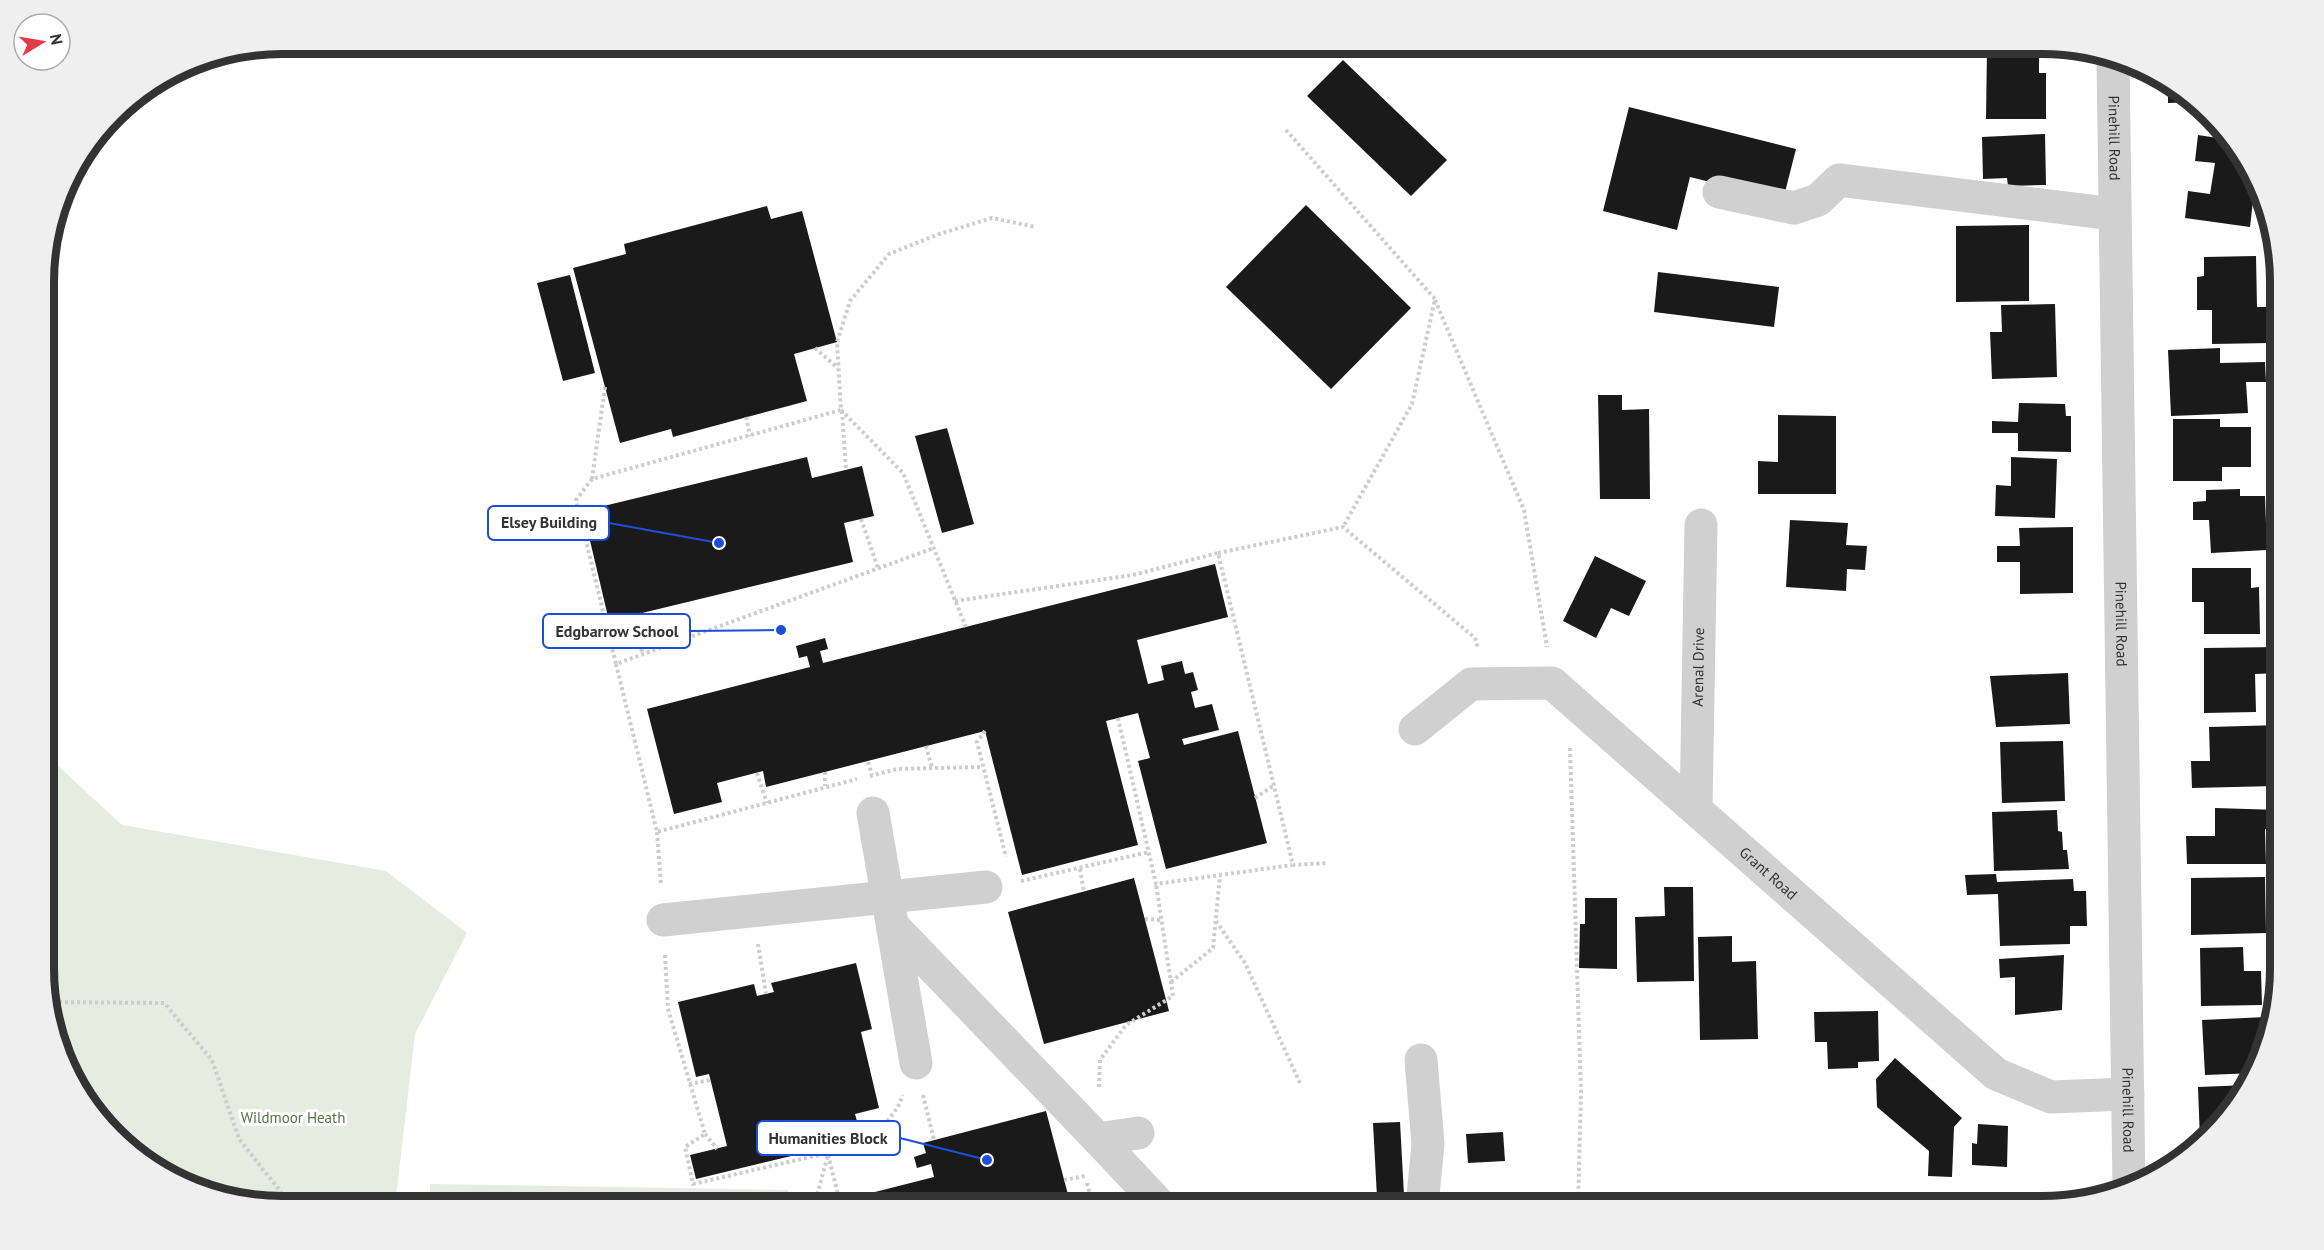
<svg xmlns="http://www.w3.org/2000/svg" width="2324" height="1250" viewBox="0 0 2324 1250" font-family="'PT Sans',sans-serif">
	<rect width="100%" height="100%" fill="#fff"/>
	<g fill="#e6ecdf">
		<path d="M45 732 54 762 122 825 386 871 467 933 415 1034 395 1206H282L176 1182 125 1147 84 1101 46 999Z"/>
		<path d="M430 1184 788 1190V1206H430Z"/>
	</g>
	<g fill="#1a1a1a">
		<path d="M1987 48H2039V73H2046V119H1986Z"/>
		<path d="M1343 60 1447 160 1411 196 1307 96Z"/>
		<path d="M2168 82 2198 102 2168 103Z"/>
		<path d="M1629 107 1796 149 1783 200 1690 177 1677 230 1603 211Z"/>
		<path d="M2045 134 2046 185 2008 186 2007 178 1983 179 1982 137Z"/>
		<path d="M2198 135 2231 140 2240 149 2256 192H2254L2250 227 2185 218 2188 191 2210 194 2215 163 2195 161Z"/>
		<path d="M1306 205 1411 308 1331 389 1226 287Z"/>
		<path d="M767 206 771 219 802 211 837 342 794 354 807 401 673 437 671 429 620 443 573 268 626 254 624 244Z"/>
		<path d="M2029 225V301L1956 302V226Z"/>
		<path d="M2256 256 2257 307H2271V343L2212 344V310H2197V277L2204 276V257Z"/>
		<path d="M1658 272 1779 287 1774 327 1654 312Z"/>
		<path d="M570 275 595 373 563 381 537 283Z"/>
		<path d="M2055 304 2057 377 1992 379 1990 332H2002L2001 305Z"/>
		<path d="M2220 348V363L2265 362 2266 382H2246L2248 413 2171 416 2168 350Z"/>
		<path d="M1598 395H1622V410L1649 409 1650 499H1600Z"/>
		<path d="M2019 403 2065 404 2066 416H2071V452L2018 451V433H1992V421L2018 422Z"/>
		<path d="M1778 415 1836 416V494H1758V461L1778 462Z"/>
		<path d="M2173 419H2220V427H2251V467H2222V481H2173Z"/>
		<path d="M947 428 974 524 942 533 915 436Z"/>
		<path d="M807 457 812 478 862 466 874 516 844 523 853 562 609 621 583 511Z"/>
		<path d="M2011 457 2057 459 2055 518 1995 516 1996 485 2011 486Z"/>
		<path d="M2240 489V496H2265L2267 550 2211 553 2209 520H2193V502L2206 501V490Z"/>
		<path d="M1790 520 1848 523 1846 545 1867 546 1865 570 1847 569 1846 591 1786 587Z"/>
		<path d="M2073 527V593L2020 594V562H1997V546H2020L2019 528Z"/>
		<path d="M1595 556 1646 581 1629 616 1611 608 1596 638 1563 621Z"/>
		<path d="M1215 564 1228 617 1137 640 1148 684 1164 680 1161 666 1182 661 1185 674 1193 672 1198 690 1191 692 1195 708 1212 704 1219 730 1182 739 1184 745 1238 731 1267 843 1166 869 1138 761 1150 758 1138 713 1106 721 1138 845 1022 875 985 731 766 787 763 771 717 783 722 802 674 814 647 709 810 667 807 656 799 658 796 646 825 638 828 649 820 651 823 663Z"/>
		<path d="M2192 568H2251V588L2259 587 2260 634H2204V602H2192Z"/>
		<path d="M2280 647V673L2255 674 2256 712 2204 713V648Z"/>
		<path d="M2068 673 2070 724 1996 727 1990 676Z"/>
		<path d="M2280 725V766H2276V786L2192 788 2191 761H2210L2209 727Z"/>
		<path d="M2063 741 2065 801 2002 803 2000 742Z"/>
		<path d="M2215 808 2280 810V828L2265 829 2266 864H2187L2186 836H2215Z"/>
		<path d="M2057 810 2058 831 2062 832 2063 850H2067L2069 869 1994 871 1992 812Z"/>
		<path d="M1996 874 1997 882 2073 879 2074 891H2086L2087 926H2070V944L2000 946 1998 894 1967 895 1965 875Z"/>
		<path d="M2265 877 2266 933 2191 935V878Z"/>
		<path d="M1134 878 1169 1011 1044 1044 1008 912Z"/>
		<path d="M1664 887H1693L1694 981 1637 982 1635 917 1665 916Z"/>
		<path d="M1585 898H1617V969L1579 968 1580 924H1585Z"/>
		<path d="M1732 936V962L1756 961 1758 1039 1700 1040 1698 937Z"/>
		<path d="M2243 947 2244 971H2261L2262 1005 2201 1006 2200 948Z"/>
		<path d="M2064 955 2062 1010 2015 1015V977L2000 978 1999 959Z"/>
		<path d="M856 963 872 1029 861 1032 879 1108 855 1114 862 1139 696 1179 690 1155 727 1146 709 1074 696 1077 678 1002 754 984 757 996 774 992 771 983Z"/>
		<path d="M1878 1011 1879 1061 1858 1062V1068L1828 1069 1827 1042H1815L1814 1012Z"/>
		<path d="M2266 1017V1028L2256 1073 2205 1075 2202 1020Z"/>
		<path d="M1895 1058 1962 1118 1954 1127 1952 1177 1928 1176 1929 1151 1877 1107 1876 1079Z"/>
		<path d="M2248 1085 2221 1125 2204 1140 2200 1141 2198 1087Z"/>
		<path d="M1046 1111 1071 1206H879L875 1192 934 1177 931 1164 917 1168 914 1157 926 1153 923 1143Z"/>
		<path d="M1400 1122 1404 1195 1377 1197 1373 1123Z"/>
		<path d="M1978 1124 2008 1126 2007 1167 1972 1165V1143L1977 1144Z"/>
		<path d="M1503 1132 1505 1161 1468 1163 1466 1134Z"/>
		<path d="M1995 1196H2055L2054 1206H1995Z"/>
	</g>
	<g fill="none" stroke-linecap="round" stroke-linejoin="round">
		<g stroke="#cdcdcd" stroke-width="4" stroke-dasharray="3 3" stroke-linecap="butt">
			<path d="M1286 130 1435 299 1412 404 1343 527"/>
			<path d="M1435 300 1524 510 1547 647"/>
			<path d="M815 348 838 368"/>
			<path d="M605 387 592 479 841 410 837 342 850 301 889 254 939 234 992 218 1036 227"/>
			<path d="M841 410 903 473 966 627"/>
			<path d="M842 411 846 469"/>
			<path d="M746 417 750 436"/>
			<path d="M592 479 576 500 616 664 934 548"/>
			<path d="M861 519 878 568"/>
			<path d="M1218 553 1343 527 1475 638 1478 648"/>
			<path d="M955 601 1133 575 1218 553 1293 865 1328 863"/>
			<path d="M639 613 642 654"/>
			<path d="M616 664 657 832 857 779"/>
			<path d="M1118 718 1156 884 1292 865"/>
			<path d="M985 731 977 742 1006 857"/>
			<path d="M926 746 932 768"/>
			<path d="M1570 748 1581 1092 1578 1206"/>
			<path d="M868 762 872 775"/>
			<path d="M825 772V786"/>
			<path d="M757 773 767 803"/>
			<path d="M870 776 897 769 983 767"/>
			<path d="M1255 798 1273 786"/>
			<path d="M657 832 661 885"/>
			<path d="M1080 869 1084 892"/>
			<path d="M1021 881 1149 852"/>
			<path d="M1145 919 1161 920"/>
			<path d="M1216 921 1245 963 1300 1083"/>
			<path d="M758 944 766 994"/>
			<path d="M665 955 668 1009 705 1134 685 1147 693 1184 871 1143 898 1107 903 1095"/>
			<path d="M1171 982 1213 948 1220 876"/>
			<path d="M47 1002 164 1003 212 1060 239 1139 292 1206"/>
			<path d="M689 1084 711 1080"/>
			<path d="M1099 1087 1100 1060 1126 1025 1173 996 1156 884"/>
			<path d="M923 1095 934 1140"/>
			<path d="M705 1134 717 1149"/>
			<path d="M828 1155 841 1206"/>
			<path d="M1064 1180 1085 1176"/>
			<path d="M1087 1183 1093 1206"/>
			<path d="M814 1206 828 1155"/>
		</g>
		<g stroke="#d0d0d0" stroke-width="33">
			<path id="s1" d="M2113 60 2129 1189"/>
			<path d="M1719 192 1794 208 1818 200 1839 180 2114 214"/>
			<path id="s2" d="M1415 729 1471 684 1552 683 1996 1074 2051 1097 2128 1094"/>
			<path id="s3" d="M1696 808 1701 525"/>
			<path d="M873 813 916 1063"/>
			<path d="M663 920 986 887"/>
			<path d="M893 926 1098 1139 1138 1133"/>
			<path d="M1421 1060 1428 1144 1422 1206"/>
			<path d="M1098 1139 1161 1206"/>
		</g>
	</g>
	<g text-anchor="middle" stroke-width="6" stroke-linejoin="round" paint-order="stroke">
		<g font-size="15" fill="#333" stroke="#fff">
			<text dy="5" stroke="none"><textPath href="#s1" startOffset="78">Pinehill Road</textPath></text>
			<text dy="5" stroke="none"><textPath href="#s1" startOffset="564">Pinehill Road</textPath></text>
			<text dy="5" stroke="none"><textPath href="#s3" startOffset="141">Arenal Drive</textPath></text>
			<text dy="5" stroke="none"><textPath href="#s2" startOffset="441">Grant Road</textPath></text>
			<text dy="5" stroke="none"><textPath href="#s1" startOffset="1050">Pinehill Road</textPath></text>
		</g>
		<g font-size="15" fill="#56703f" stroke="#fff">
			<text x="293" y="1123">Wildmoor Heath</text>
		</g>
	</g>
	<path d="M0 0H2324V1250H0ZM282 54H2042A228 228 0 0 1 2270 282V968A228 228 0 0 1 2042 1196H282A228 228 0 0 1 54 968V282A228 228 0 0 1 282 54Z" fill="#efefef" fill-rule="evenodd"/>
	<path fill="none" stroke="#333" stroke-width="8" d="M282 54H2042A228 228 0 0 1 2270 282V968A228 228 0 0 1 2042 1196H282A228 228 0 0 1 54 968V282A228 228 0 0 1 282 54Z"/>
	<path fill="none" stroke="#1d4ed8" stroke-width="2" d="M719 543L609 523M781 630L690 631M987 1160L900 1138"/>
	<g fill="#1d4ed8" stroke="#fff" stroke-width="2">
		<circle cx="719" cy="543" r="6"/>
		<circle cx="781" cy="630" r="6"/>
		<circle cx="987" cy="1160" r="6"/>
	</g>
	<g fill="#fff" stroke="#1d4ed8" stroke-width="2">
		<rect x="488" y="506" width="121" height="34" rx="6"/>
		<rect x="543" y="614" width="147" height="34" rx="6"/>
		<rect x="757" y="1121" width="143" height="34" rx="6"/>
	</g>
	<g font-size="16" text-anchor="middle" font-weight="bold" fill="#333">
		<text x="549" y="528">Elsey Building</text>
		<text x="617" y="637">Edgbarrow School</text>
		<text x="828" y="1144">Humanities Block</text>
	</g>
	<g transform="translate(42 42) rotate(79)"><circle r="28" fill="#ffffff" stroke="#adadad" stroke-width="1.5"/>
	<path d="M0-4.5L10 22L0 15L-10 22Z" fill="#e63946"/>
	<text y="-9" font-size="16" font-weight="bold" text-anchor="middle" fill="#333333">N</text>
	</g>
</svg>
